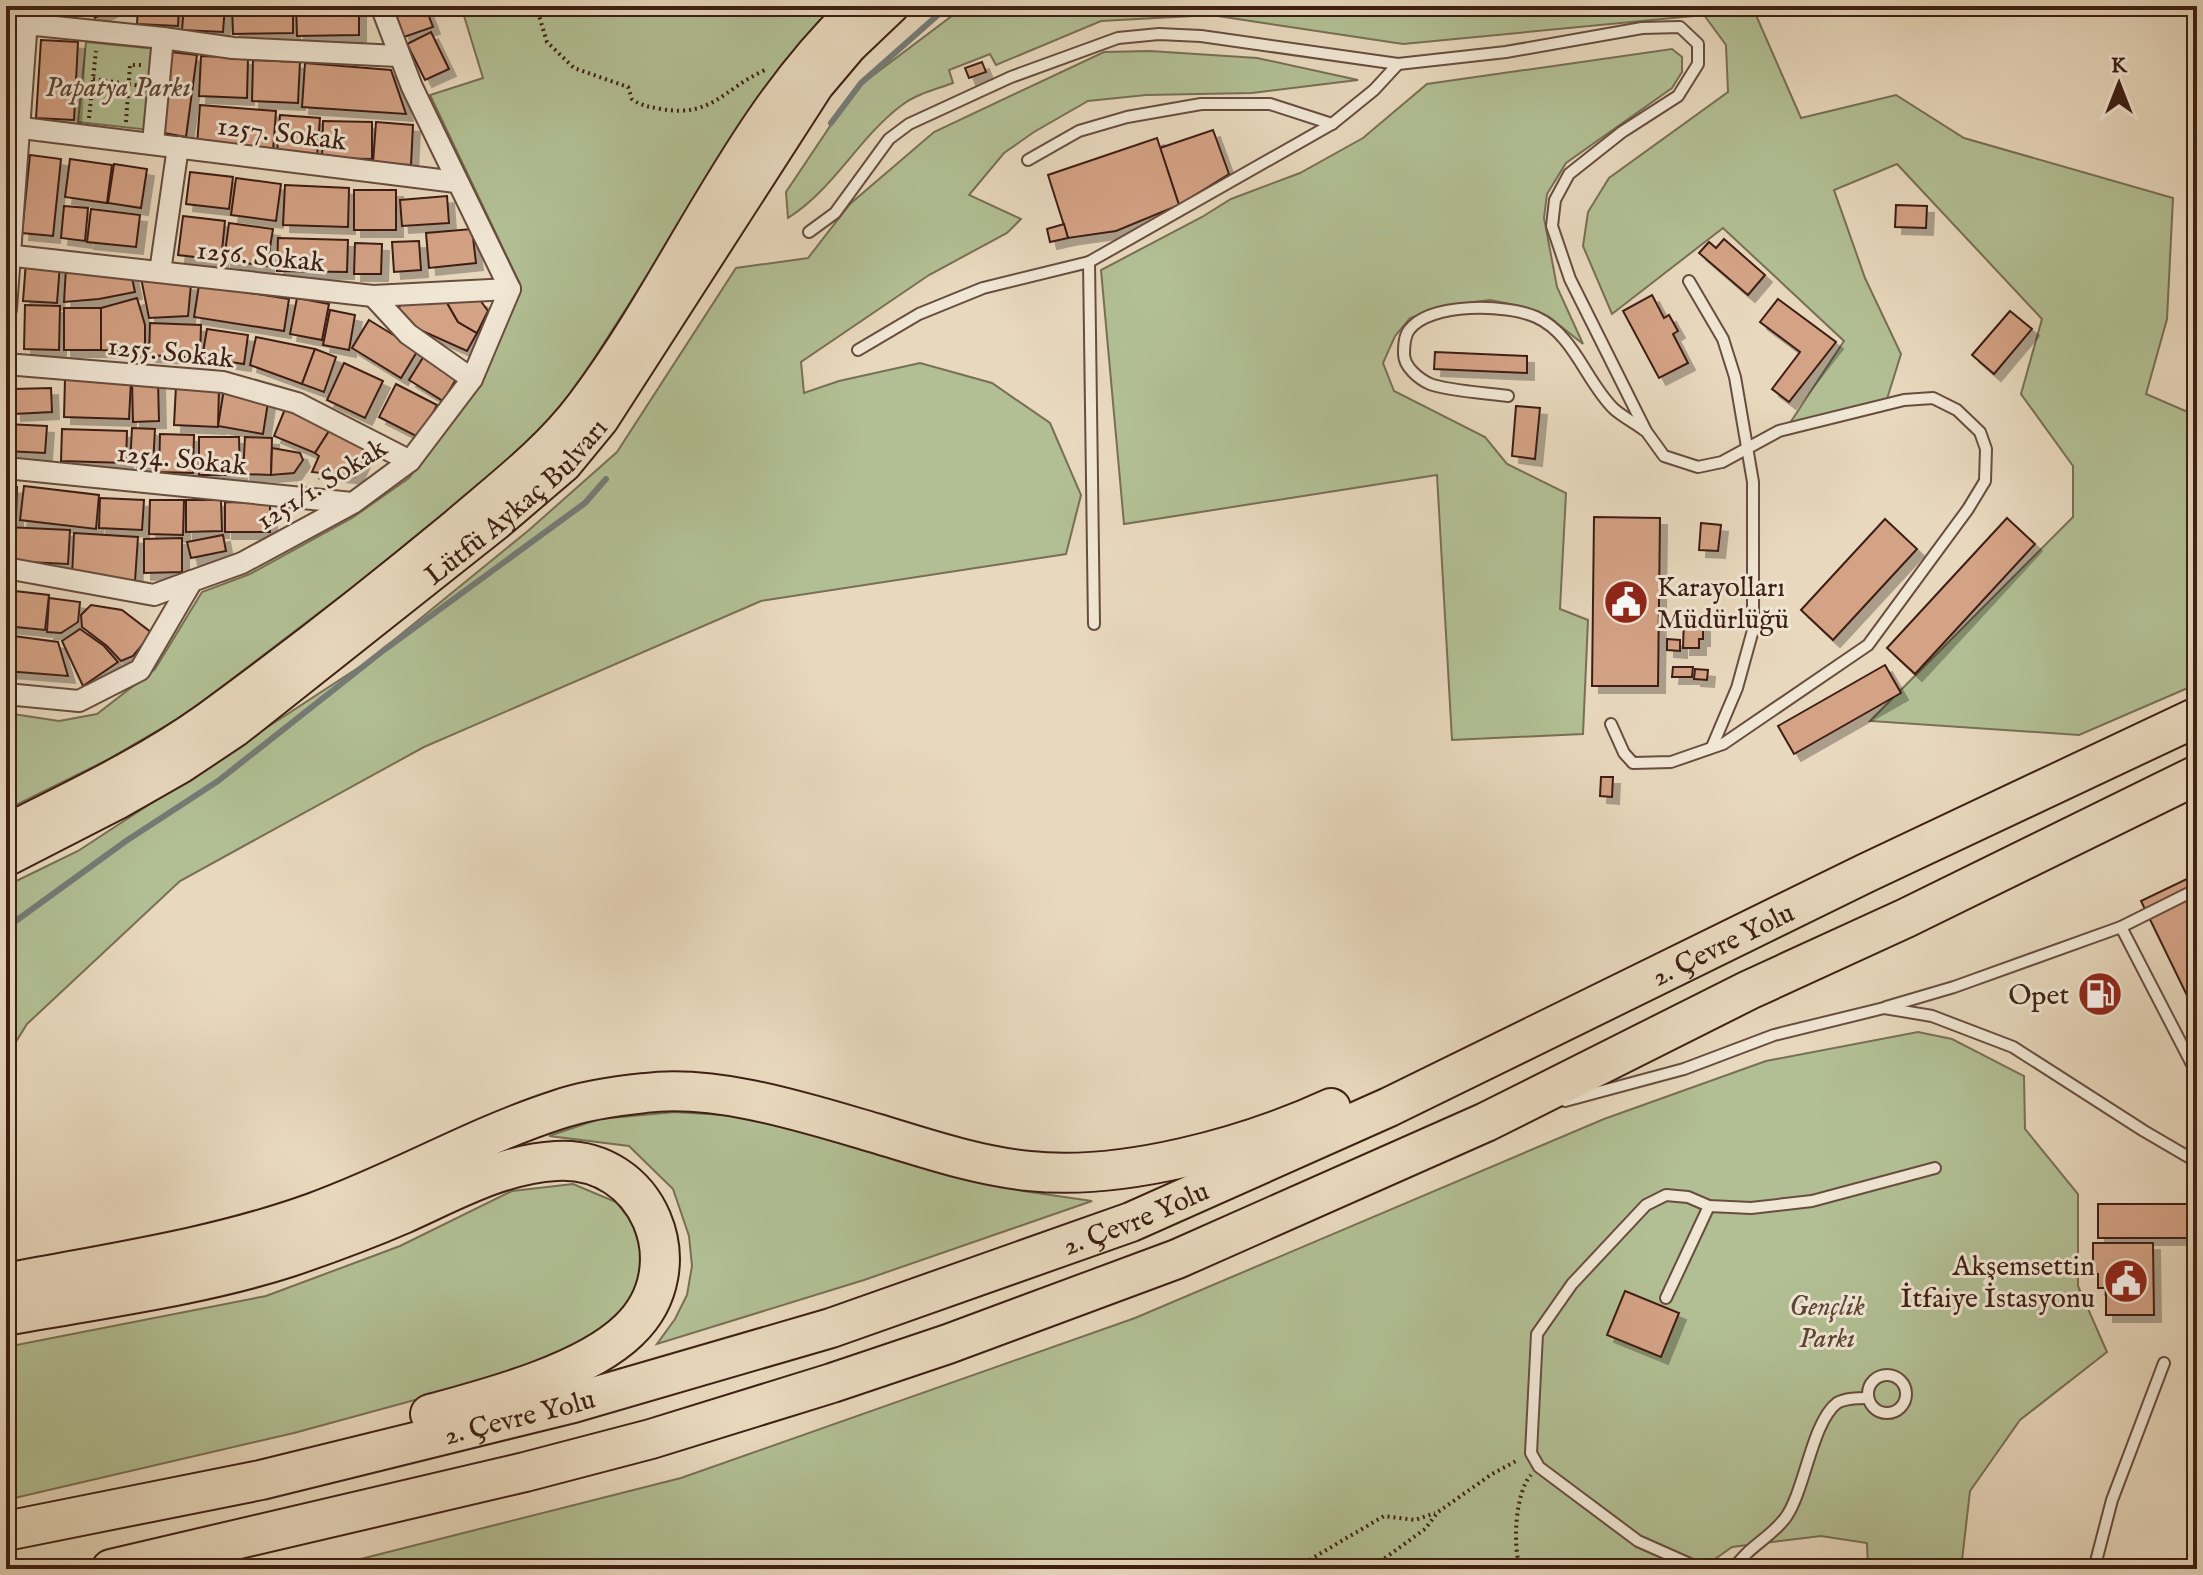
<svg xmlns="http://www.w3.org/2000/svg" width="2203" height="1575" viewBox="0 0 2203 1575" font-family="'IM FELL English',serif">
	<defs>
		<filter id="shadow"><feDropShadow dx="7" dy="7" stdDeviation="0" flood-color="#0004"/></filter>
	</defs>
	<rect width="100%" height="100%" fill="#e8d8bd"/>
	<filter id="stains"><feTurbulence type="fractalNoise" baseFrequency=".0025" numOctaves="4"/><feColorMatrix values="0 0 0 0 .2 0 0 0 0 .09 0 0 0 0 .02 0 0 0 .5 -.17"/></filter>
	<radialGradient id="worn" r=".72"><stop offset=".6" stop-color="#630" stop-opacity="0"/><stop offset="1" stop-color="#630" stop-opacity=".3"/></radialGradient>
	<g fill="#b2bf94" stroke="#786f54" stroke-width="2">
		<path d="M461 6H842L776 73 566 403 539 433 509 460 358 583 186 714 107 760 6 810V713L59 721 97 714 155 669 202 592 250 574 352 518 409 478 481 381 520 284 430 95 483 78Z"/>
		<path d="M965 6H1752L1801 118 1896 95 1964 138 2173 198 2167 319 2146 394 2197 416V684L2079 735 1870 721 2073 517V466L2021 394 2042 319 1897 164 1834 190 1865 278 1901 354 1887 399 1790 423 1844 341 1723 228 1612 314 1583 246 1588 212 1609 178 1728 92 1726 45 1704 15 1403 44 1211 15 1101 21 996 65 990 54 949 70 953 83C937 89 916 94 902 105 859 137 834 189 788 218L786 192 855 89Z"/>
		<path d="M86 42 158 49 150 130 78 122Z"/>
		<path d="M1672 49 1682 57V72L1672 88 1566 163 1547 194 1544 218 1557 287 1583 344 1549 317 1520 306 1490 300 1443 306 1410 318 1395 336 1383 363 1394 391 1485 437 1507 464 1566 493 1560 609 1588 620 1583 734 1452 740 1437 475 1124 524 1101 270 1202 217 1231 199 1300 173 1363 138 1427 84Z"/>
		<path d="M1150 51 1257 58 1358 80 1252 93 1146 95 1088 101 1034 132 1004 153 969 195 1021 219 1007 233 929 275 801 362 804 393 839 381 920 363 992 383 1050 423 1081 495 1066 554 761 601 424 747 180 881 27 1024 6 1058V886L78 851 367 662 529 530 617 452 736 268 808 258 850 204 934 132 1104 52Z"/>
		<path d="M1918 1032 1952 1039 2024 1076 2025 1129 2078 1194V1286L2107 1352 2020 1420 1970 1491 1961 1569H1868L1867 1543 1821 1536 1732 1547 1701 1569H321L681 1478 1135 1318 1604 1119 1766 1061Z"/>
		<path d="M675 1112 770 1118 1023 1191 1092 1201 864 1280 657 1344 675 1319 687 1295 692 1266 689 1236 673 1189 629 1146 549 1136 599 1119Z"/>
		<path d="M573 1184 616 1202 639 1231 647 1276 622 1317 550 1363 294 1433 6 1500V1347L266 1296 400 1246 512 1191Z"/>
	</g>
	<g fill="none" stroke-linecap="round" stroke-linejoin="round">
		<g stroke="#757b77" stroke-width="6">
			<path d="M831 123 861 83 948 6"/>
			<path d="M6 928 126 841 218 781 384 650 585 503 606 479"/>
		</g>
	</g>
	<g fill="#d4a285" stroke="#3e1f13" stroke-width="2" filter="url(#shadow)">
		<path d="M88 6H117L95 18Z"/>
		<path d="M138 6H179L178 26 137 24Z"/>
		<path d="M184 6H225L223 32 182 30Z"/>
		<path d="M232 6H293V33L233 34Z"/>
		<path d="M296 6H359V35L297 36Z"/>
		<path d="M393 6H425L433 27 404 37Z"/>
		<path d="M431 32 449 69 425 80 407 44Z"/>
		<path d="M6 34 21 35 20 73 6 72Z"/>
		<path d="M41 40 78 42 74 120 36 118Z"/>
		<path d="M171 52 197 55 186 137 164 133Z"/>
		<path d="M201 56 248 58 247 98 199 96Z"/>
		<path d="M253 60 300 62 298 103 252 101Z"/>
		<path d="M982 62 986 72 969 78 965 68Z"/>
		<path d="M305 63 391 70 406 114 302 107Z"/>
		<path d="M6 72 14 73 11 120 6 119Z"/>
		<path d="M200 105 276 111 273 151 197 145Z"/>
		<path d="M280 115 320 118 317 157 277 154Z"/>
		<path d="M323 121 372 122V159L322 158Z"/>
		<path d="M376 122 413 125 411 165 373 163Z"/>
		<path d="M1213 130 1229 174 1179 205 1160 148Z"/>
		<path d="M1157 138 1179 205 1116 231 1068 238 1048 175Z"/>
		<path d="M30 155 61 159 53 236 22 233Z"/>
		<path d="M70 159 112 165 107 203 65 197Z"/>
		<path d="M114 164 147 169 141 208 108 203Z"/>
		<path d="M190 172 233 177 229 209 186 204Z"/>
		<path d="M236 178 281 184 276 221 231 215Z"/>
		<path d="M285 185 349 188 348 227 283 225Z"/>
		<rect x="354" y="190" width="42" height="40"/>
		<path d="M447 196 449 223 402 226 400 200Z"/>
		<path d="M1896 205 1927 206 1926 228 1895 227Z"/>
		<path d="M64 206 88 208 85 241 61 238Z"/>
		<path d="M91 209 140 215 136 247 87 242Z"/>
		<path d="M183 216 225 221 221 260 178 255Z"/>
		<path d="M229 223 273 229 267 266 224 260Z"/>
		<path d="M1064 224 1068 238 1050 242 1047 229Z"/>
		<path d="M472 229 476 263 429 268 426 233Z"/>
		<path d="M278 238 348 240 347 272 277 271Z"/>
		<path d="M1724 239 1765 275 1748 295 1699 253 1709 242 1716 248Z"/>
		<path d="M419 241 421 270 394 272 392 242Z"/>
		<path d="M355 243 382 244 381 274H354Z"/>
		<path d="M26 261 60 264 57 303 23 301Z"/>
		<path d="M66 268 131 273 135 292 99 299 64 302Z"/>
		<path d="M141 278 191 284 188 316 149 318Z"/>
		<path d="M199 285 289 299 284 331 194 317Z"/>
		<path d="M1652 295 1664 318 1669 315 1678 331 1673 334 1688 363 1659 378 1623 311Z"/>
		<path d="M137 298 145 325V352L101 350V308Z"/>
		<path d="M297 298 329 304 322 340 290 334Z"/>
		<path d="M1778 299 1836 342 1789 402 1772 389 1800 352 1760 322Z"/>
		<path d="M402 300 446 301 458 322 477 333 467 351 418 329 398 311Z"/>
		<path d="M480 300 488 311 477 333 458 322 446 301Z"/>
		<path d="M25 305 60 306 59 350 24 349Z"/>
		<rect x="64" y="308" width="37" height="42"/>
		<path d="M330 310 355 315 349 350 323 345Z"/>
		<path d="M2010 311 2032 329 1994 374 1972 355Z"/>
		<path d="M369 320 418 350 401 378 352 348Z"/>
		<path d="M150 323 201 325 200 358 149 355Z"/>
		<path d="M207 329 248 335 244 364 202 358Z"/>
		<path d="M256 337 315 349 302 384 250 365Z"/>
		<path d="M315 349 336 357 324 392 302 384Z"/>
		<path d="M1435 352 1527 356V373L1434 369Z"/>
		<path d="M424 356 458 376 443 401 409 380Z"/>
		<path d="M344 363 383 381 365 418 327 400Z"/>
		<path d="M65 379 131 381 129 419 64 417Z"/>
		<path d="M158 381 159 421 133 422 132 382Z"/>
		<path d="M396 384 437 405 420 438 379 417Z"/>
		<path d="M176 386 219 388 218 427 174 425Z"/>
		<path d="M51 388 52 412 14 414 13 389Z"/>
		<path d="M224 389 269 396 263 434 218 426Z"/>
		<path d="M1516 406 1540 408 1535 459 1512 456Z"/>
		<path d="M285 409 331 428 315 453 274 436Z"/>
		<path d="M6 424 47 426 45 453 6 451Z"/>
		<path d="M132 428 155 429 153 465 130 464Z"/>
		<path d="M331 428 368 450 355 477 312 472 319 456 315 453Z"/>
		<path d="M62 429 127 431 126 463 61 461Z"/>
		<path d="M160 434 194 435 193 473 159 472Z"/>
		<path d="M199 437H239L240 475H199Z"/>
		<path d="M245 437 272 438 271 475 243 474Z"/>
		<path d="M272 448 300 453 303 460 294 473 271 475Z"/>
		<path d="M6 486 17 487 16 519H6Z"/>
		<path d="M24 486 99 495 96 529 20 520Z"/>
		<path d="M100 498 144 500 142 530 99 528Z"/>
		<path d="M150 500H184L183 535 149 534Z"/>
		<path d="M186 500H221L222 531 186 532Z"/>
		<path d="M225 502 270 503V532H225Z"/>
		<path d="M1594 517 1660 518 1658 686H1592Z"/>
		<path d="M2007 518 2035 544 1915 674 1887 648Z"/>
		<path d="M1885 519 1917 549 1833 640 1801 610Z"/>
		<path d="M1701 523 1721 525 1718 551 1699 550Z"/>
		<path d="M6 527 70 530 68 564 6 561Z"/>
		<path d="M74 533 138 537 135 581 72 577Z"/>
		<path d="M223 535 226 551 191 558 187 542Z"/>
		<path d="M182 538V572L144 573V539Z"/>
		<path d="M6 590 49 595 45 630 6 626Z"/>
		<path d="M49 598 80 602 78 622 61 633 47 632Z"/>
		<path d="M91 605 122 610 152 633 133 656 121 661 107 646 82 627 81 615Z"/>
		<path d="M1684 618 1703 619V639H1699V648H1683Z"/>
		<path d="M80 629 104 646 118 662 83 686 62 641Z"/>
		<path d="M6 635 58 642 68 676 6 671Z"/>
		<path d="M1667 639 1680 640V651L1667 650Z"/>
		<path d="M1885 665 1901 693 1794 754 1778 726Z"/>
		<path d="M1673 667H1693L1692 677H1672Z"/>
		<path d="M1695 669 1708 670 1707 680 1694 679Z"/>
		<path d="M1601 777H1613L1612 797 1600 796Z"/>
		<path d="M2197 874V1016L2141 901Z"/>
		<rect x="2098" y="1204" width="93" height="34"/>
		<path d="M2093 1243H2153L2154 1315H2106V1288H2098V1274H2093Z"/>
		<path d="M1625 1291 1679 1313 1661 1357 1607 1335Z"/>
	</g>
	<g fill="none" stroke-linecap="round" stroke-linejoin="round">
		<g stroke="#684d3e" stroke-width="14">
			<g id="lane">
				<path d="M1028 160 1079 131 1127 117 1201 104H1270L1332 124"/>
				<path d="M809 232 835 213 889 139 909 124 1011 77 1118 38 1159 34 1201 36 1398 64 1506 52 1642 28 1680 27 1698 44V64L1678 96 1622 132 1569 174 1555 200 1552 226 1570 279 1646 431 1664 456 1698 467 1722 462 1779 431 1904 400 1933 398 1957 410 1980 432 1986 449 1985 481 1968 509 1868 645 1723 744 1671 762 1633 763 1624 753 1611 724"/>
				<path d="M1689 281 1723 339 1735 377 1753 482V630L1737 688 1712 747"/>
				<path d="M858 350 919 314 983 288 1089 262"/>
				<path d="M1508 396C1488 393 1448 391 1430 384 1419 379 1404 367 1404 354 1404 346 1404 337 1409 330 1430 302 1507 304 1536 317 1574 334 1586 382 1614 409 1623 417 1635 423 1644 430"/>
				<path d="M1094 624 1089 262 1332 124 1374 90 1398 64"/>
				<path d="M2121 927 2197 1074"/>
				<path d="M1886 1007 1954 987 2121 927 2197 889"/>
				<path d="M1565 1101 1684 1069 1774 1035 1884 1008 1932 1016 2013 1047 2144 1131 2197 1162"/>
				<path d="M1666 1298 1709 1206"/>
				<circle cx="1887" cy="1394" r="19"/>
				<path d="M1701 1569 1638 1541 1539 1467 1531 1453 1537 1334 1572 1284 1646 1205 1666 1195 1688 1197 1709 1206 1751 1208 1812 1201 1935 1168"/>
				<path d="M1734 1569C1747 1547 1771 1538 1786 1517 1805 1490 1812 1422 1837 1403 1845 1398 1858 1398 1868 1398"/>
				<path d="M2094 1569 2112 1500 2164 1363"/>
			</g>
		</g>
		<g stroke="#684d3e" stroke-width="24">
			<g id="street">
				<path d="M6 22 163 38 233 48 398 56"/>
				<path d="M6 126 456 182"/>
				<path d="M153 143 163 38"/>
				<path d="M6 255 373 296 510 289"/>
				<path d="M160 272 178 147"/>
				<path d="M373 296 408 334 472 379"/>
				<path d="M6 309 28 6"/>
				<path d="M6 364 223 382 297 403 410 461"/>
				<path d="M6 468 352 503"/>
				<path d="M6 568 154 595 192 581"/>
				<path d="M6 694 79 701 140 670 192 581 242 563 353 503 410 461 472 379 510 289 412 87 381 6"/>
			</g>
		</g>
		<g stroke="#3e1f13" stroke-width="36">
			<g id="primary">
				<path d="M6 831C75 796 144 764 207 719 292 657 375 592 456 525 500 487 548 451 583 404 680 275 739 117 858 6"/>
				<path id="s1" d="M6 860 117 803 182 766 236 730 496 524 565 465 602 420 817 86 850 47 893 6"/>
			</g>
		</g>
		<g stroke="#3e1f13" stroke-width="42">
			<g id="highway">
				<path d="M6 1283C109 1263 216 1248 315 1212 398 1182 474 1137 557 1110 586 1100 615 1096 645 1093 718 1084 806 1113 875 1133 925 1148 977 1166 1029 1171 1122 1181 1246 1147 1331 1108"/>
				<path d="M6 1316C98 1299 201 1286 290 1257 328 1244 366 1230 403 1214 452 1192 501 1164 556 1161 648 1155 695 1267 629 1330 585 1373 489 1398 430 1414"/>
				<path id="s2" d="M6 1531 261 1480 573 1403 831 1328 1131 1222 1389 1107 1866 873 2197 717"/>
				<path d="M111 1569 525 1472 651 1439 832 1383 948 1344 1177 1259 1486 1122 1749 990 1906 918 2197 775"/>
			</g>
		</g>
		<g stroke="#3e1f13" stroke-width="4" stroke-dasharray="2 4" stroke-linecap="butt">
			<path d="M536 6 547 42 574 68 628 87 632 99C641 106 650 107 661 109 713 118 724 88 765 70"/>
			<path d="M93 79 142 86"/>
			<path d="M89 118 96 51"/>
			<path d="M126 122 130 65H143"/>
			<path d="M1294 1569 1384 1516 1415 1520 1435 1513"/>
			<path d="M1370 1569 1425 1529 1438 1512 1492 1474 1518 1460"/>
			<path d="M1521 1569C1512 1549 1515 1492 1531 1475"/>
		</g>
		<use href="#lane" stroke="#f0e6d4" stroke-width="10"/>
		<use href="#street" stroke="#f0e6d4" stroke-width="20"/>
		<use href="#primary" stroke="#e8d8bd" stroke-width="32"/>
		<use href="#highway" stroke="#e8d8bd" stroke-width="38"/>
	</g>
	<defs>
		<g id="civic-disc" transform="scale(2.3)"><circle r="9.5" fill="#8f2418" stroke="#f0e6d4"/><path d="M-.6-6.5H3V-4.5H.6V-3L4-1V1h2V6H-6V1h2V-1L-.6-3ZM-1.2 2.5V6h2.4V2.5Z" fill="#fff"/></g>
		<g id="fuel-disc" transform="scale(2.3)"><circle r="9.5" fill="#8f2418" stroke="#f0e6d4"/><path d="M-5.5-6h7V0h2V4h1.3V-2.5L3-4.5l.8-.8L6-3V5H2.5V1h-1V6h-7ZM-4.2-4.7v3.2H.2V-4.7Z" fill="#fff"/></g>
	</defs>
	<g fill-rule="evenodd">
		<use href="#civic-disc" x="1626" y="602"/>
		<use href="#fuel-disc" x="2100" y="994"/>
		<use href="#civic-disc" x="2126" y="1281"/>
	</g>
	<g text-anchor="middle" stroke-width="6" stroke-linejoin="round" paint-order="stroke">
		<g font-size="28" font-style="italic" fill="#5b4733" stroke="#f0e6d4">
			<text x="118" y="96">Papatya Parkı</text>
			<text x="1827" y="1315">Gençlik<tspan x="1827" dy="32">Parkı</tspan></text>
		</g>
		<g font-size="28" fill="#3e1f13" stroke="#f0e6d4">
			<text transform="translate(282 132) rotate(7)" y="10">1257. Sokak</text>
			<text transform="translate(261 255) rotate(6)" y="10">1256. Sokak</text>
			<text transform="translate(171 351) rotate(6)" y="10">1255. Sokak</text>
			<text transform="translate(182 458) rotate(6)" y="10">1254. Sokak</text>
			<text transform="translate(321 483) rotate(-32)" y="10">1251/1. Sokak</text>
			<text dy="10" stroke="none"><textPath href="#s1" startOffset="626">Lütfü Aykaç Bulvarı</textPath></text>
			<text dy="10" stroke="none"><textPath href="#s2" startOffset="1822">2. Çevre Yolu</textPath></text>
			<text dy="10" stroke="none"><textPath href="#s2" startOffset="1174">2. Çevre Yolu</textPath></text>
			<text dy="10" stroke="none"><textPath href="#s2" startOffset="526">2. Çevre Yolu</textPath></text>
		</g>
		<g font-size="28" fill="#3e1f13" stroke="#f0e6d4" text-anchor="end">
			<text x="1657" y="596" text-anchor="start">Karayolları<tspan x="1657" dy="32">Müdürlüğü</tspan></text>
			<text x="2069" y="1004">Opet</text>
			<text x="2095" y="1275">Akşemsettin<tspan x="2095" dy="32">İtfaiye İstasyonu</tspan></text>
		</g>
	</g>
	<rect width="2203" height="1575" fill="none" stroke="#e8d8bd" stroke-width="32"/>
	<rect x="8" y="8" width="2187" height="1559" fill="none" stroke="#3e1f13" stroke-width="4"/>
	<rect x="16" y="16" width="2171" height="1543" fill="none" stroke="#3e1f13" stroke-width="2"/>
	<g transform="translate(2119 84)" stroke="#f0e6d4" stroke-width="6" paint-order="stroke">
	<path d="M0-6L14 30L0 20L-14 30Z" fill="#3e1f13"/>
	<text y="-12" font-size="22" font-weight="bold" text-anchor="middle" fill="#3e1f13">K</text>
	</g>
	<rect width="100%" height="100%" filter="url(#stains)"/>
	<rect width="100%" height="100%" fill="url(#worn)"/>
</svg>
